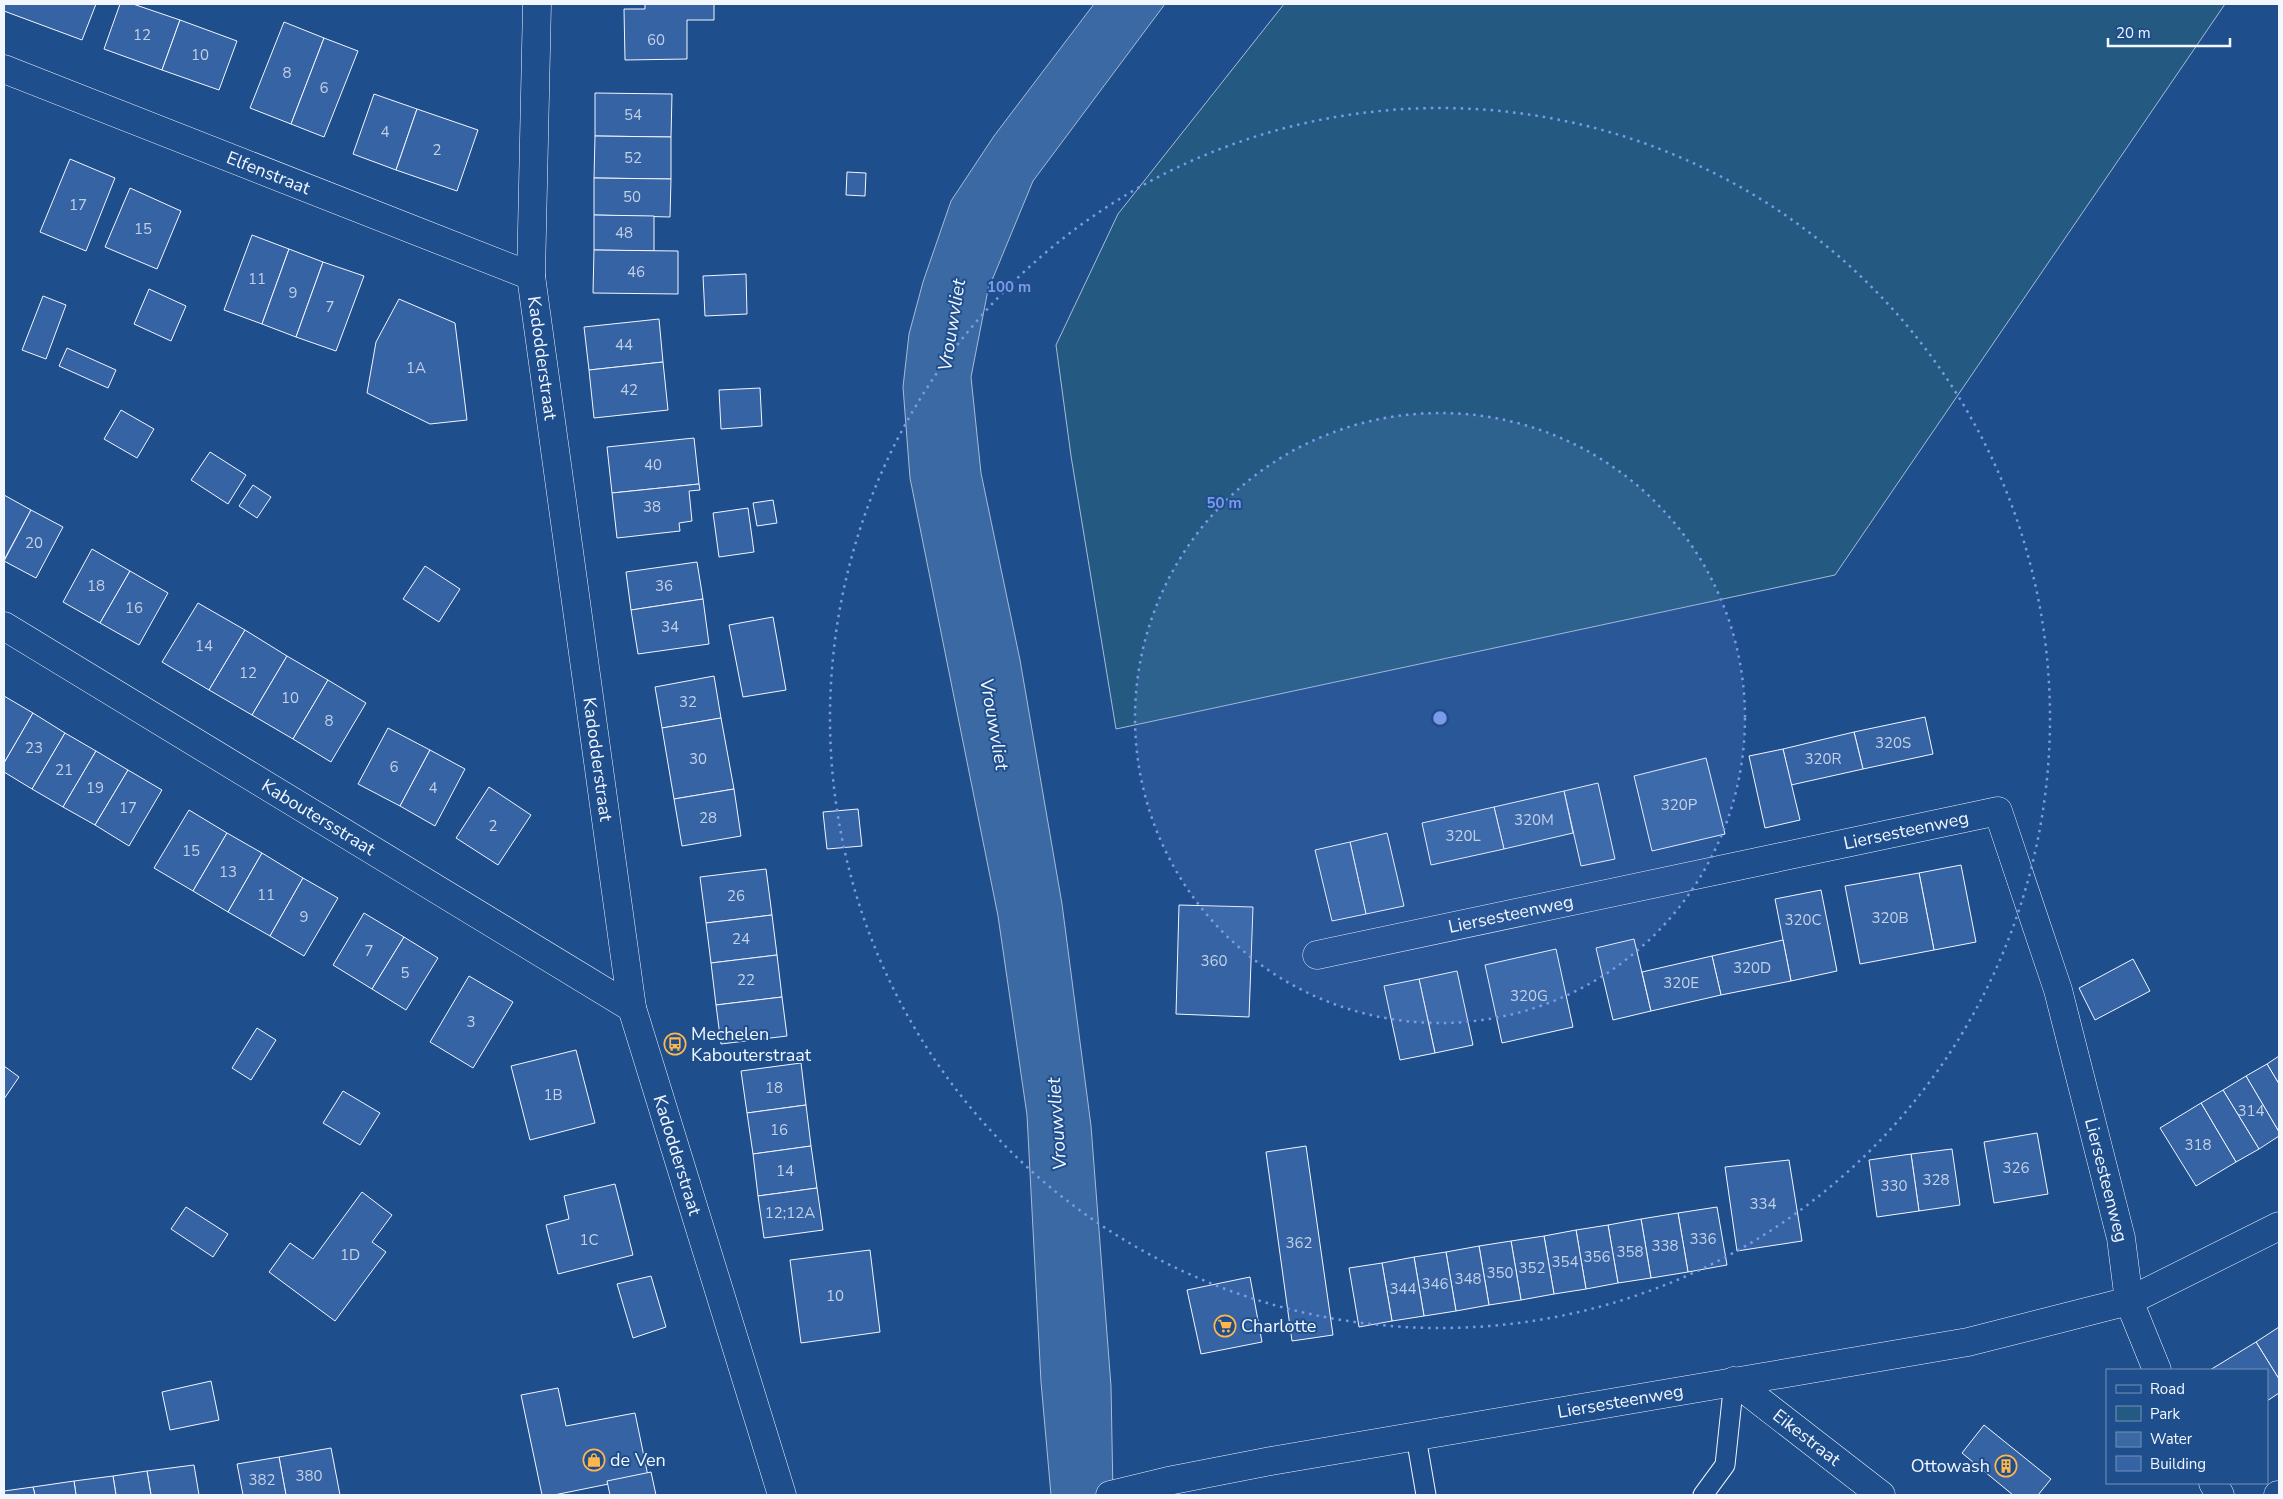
<svg xmlns="http://www.w3.org/2000/svg" width="2283" height="1499" viewBox="0 0 2283 1499" font-family="'Nunito Sans',sans-serif">
	<rect width="100%" height="100%" fill="#1f4e8c"/>
	<path fill="#245a82" stroke="#a8bbd7" d="M1284 4H2225L1835 575 1116 729 1071 456 1056 345 1118 214Z"/>
	<path fill="#3b69a3" stroke="#a8bbd7" d="M1094 4H1165L1033 181 988 290 971 377 981 473 1020 660 1062 904 1091 1126 1111 1386 1113 1495H1051L1041 1382 1027 1115 998 916 910 478 903 387 909 334 923 282 951 201 994 136Z"/>
	<g fill="#3563a3" stroke="#f2f6ff">
		<path d="M4 4H96L82 40 4 11Z"/>
		<path d="M120 4H133L180 20 162 70 104 49Z"/>
		<path d="M645 4H714V20H687V59L625 60 624 9H645Z"/>
		<path d="M180 20 237 41 219 90 162 70Z"/>
		<path d="M284 22 324 38 291 124 250 108Z"/>
		<path d="M324 38 358 51 324 137 291 124Z"/>
		<path d="M595 93 672 94 671 137 595 136Z"/>
		<path d="M374 94 417 109 396 170 353 154Z"/>
		<path d="M417 109 478 130 457 191 396 170Z"/>
		<path d="M595 136 671 137V179L594 178Z"/>
		<path d="M70 159 115 178 86 251 40 232Z"/>
		<path d="M847 172 866 173 865 196 846 195Z"/>
		<path d="M594 178 671 179 670 217 594 215Z"/>
		<path d="M130 188 181 211 157 269 105 247Z"/>
		<path d="M594 215 654 216V251L594 250Z"/>
		<path d="M252 235 289 249 262 324 224 310Z"/>
		<path d="M289 249 323 262 296 337 262 324Z"/>
		<path d="M594 250 678 251V294L593 293Z"/>
		<path d="M323 262 364 276 336 351 296 337Z"/>
		<path d="M746 274 747 314 705 316 703 276Z"/>
		<path d="M149 289 186 306 171 341 134 324Z"/>
		<path d="M43 296 66 305 46 359 22 350Z"/>
		<path d="M399 299 455 323 467 420 430 424 367 393 376 342Z"/>
		<path d="M659 319 663 362 589 370 584 327Z"/>
		<path d="M67 348 116 370 108 388 59 366Z"/>
		<path d="M663 362 668 410 594 418 589 370Z"/>
		<path d="M760 388 762 426 721 429 719 390Z"/>
		<path d="M121 410 154 429 137 458 104 439Z"/>
		<path d="M694 438 699 484 612 493 607 447Z"/>
		<path d="M210 452 246 475 228 504 191 480Z"/>
		<path d="M699 484 700 490 689 491 692 521 679 523 680 531 617 538 612 493Z"/>
		<path d="M253 485 271 497 257 518 239 506Z"/>
		<path d="M4 495 31 510 4 560Z"/>
		<path d="M773 500 777 523 757 526 753 503Z"/>
		<path d="M748 508 754 552 719 557 713 513Z"/>
		<path d="M31 510 63 527 36 578 4 561Z"/>
		<path d="M92 549 130 571 100 623 63 602Z"/>
		<path d="M697 562 703 599 631 610 626 572Z"/>
		<path d="M425 566 460 589 439 622 403 599Z"/>
		<path d="M130 571 168 593 139 645 100 623Z"/>
		<path d="M703 599 709 644 638 654 631 610Z"/>
		<path d="M198 603 245 630 209 690 162 662Z"/>
		<path d="M773 617 786 690 743 697 729 625Z"/>
		<path d="M245 630 287 656 252 715 209 690Z"/>
		<path d="M287 656 328 680 293 739 252 715Z"/>
		<path d="M714 676 721 718 662 728 655 687Z"/>
		<path d="M328 680 366 703 331 762 293 739Z"/>
		<path d="M4 696 33 713 4 763Z"/>
		<path d="M33 713 65 733 32 789 4 772V763Z"/>
		<path d="M1925 717 1933 754 1863 769 1854 732Z"/>
		<path d="M721 718 734 789 674 799 662 728Z"/>
		<path d="M388 728 430 750 400 806 358 784Z"/>
		<path d="M1854 732 1863 769 1791 785 1783 749Z"/>
		<path d="M65 733 96 751 63 807 32 789Z"/>
		<path d="M1783 749 1800 820 1765 828 1749 756Z"/>
		<path d="M430 750 465 769 435 826 400 806Z"/>
		<path d="M96 751 128 770 95 825 63 807Z"/>
		<path d="M1706 758 1725 834 1652 851 1634 776Z"/>
		<path d="M128 770 162 790 129 846 95 825Z"/>
		<path d="M1598 783 1615 859 1581 866 1564 791Z"/>
		<path d="M489 787 531 815 498 865 456 838Z"/>
		<path d="M734 789 741 836 682 846 674 799Z"/>
		<path d="M1564 791 1573 833 1504 849 1494 807Z"/>
		<path d="M1494 807 1504 849 1431 865 1422 823Z"/>
		<path d="M858 809 862 846 827 849 823 812Z"/>
		<path d="M189 810 227 833 193 891 154 868Z"/>
		<path d="M227 833 262 853 228 912 193 891Z"/>
		<path d="M1387 833 1404 906 1366 914 1350 842Z"/>
		<path d="M1350 842 1366 914 1332 921 1315 850Z"/>
		<path d="M262 853 303 878 270 936 228 912Z"/>
		<path d="M1961 865 1976 942 1934 950 1919 873Z"/>
		<path d="M766 869 772 915 706 923 700 877Z"/>
		<path d="M1919 873 1934 950 1860 964 1845 886Z"/>
		<path d="M303 878 338 898 304 956 270 936Z"/>
		<path d="M1821 890 1837 971 1791 981 1775 899Z"/>
		<path d="M1179 905 1253 907 1249 1017 1176 1014Z"/>
		<path d="M364 913 404 937 372 989 333 965Z"/>
		<path d="M772 915 777 955 711 963 706 923Z"/>
		<path d="M404 937 438 958 406 1010 372 989Z"/>
		<path d="M1634 939 1651 1011 1613 1020 1596 948Z"/>
		<path d="M1783 940 1791 981 1721 995 1712 956Z"/>
		<path d="M1556 949 1573 1027 1502 1043 1485 965Z"/>
		<path d="M777 955 782 997 716 1005 711 963Z"/>
		<path d="M1712 956 1721 995 1651 1011 1642 972Z"/>
		<path d="M2133 959 2150 991 2095 1020 2079 988Z"/>
		<path d="M1457 971 1473 1045 1435 1053 1419 979Z"/>
		<path d="M469 976 513 1002 473 1068 430 1042Z"/>
		<path d="M1419 979 1435 1053 1400 1060 1384 986Z"/>
		<path d="M782 997 787 1036 721 1044 716 1005Z"/>
		<path d="M257 1028 276 1040 251 1080 232 1068Z"/>
		<path d="M576 1050 595 1123 530 1140 511 1066Z"/>
		<path d="M2279 1056V1084L2267 1064Z"/>
		<path d="M801 1063 806 1105 747 1113 741 1071Z"/>
		<path d="M2267 1064 2279 1084V1132L2246 1076Z"/>
		<path d="M4 1066 19 1077 4 1099Z"/>
		<path d="M2246 1076 2279 1132V1136L2259 1149 2223 1090Z"/>
		<path d="M2223 1090 2259 1149 2236 1162 2201 1103Z"/>
		<path d="M343 1091 380 1113 360 1145 323 1123Z"/>
		<path d="M2201 1103 2236 1162 2196 1186 2160 1128Z"/>
		<path d="M806 1105 811 1146 753 1154 747 1113Z"/>
		<path d="M2037 1133 2048 1194 1994 1203 1984 1142Z"/>
		<path d="M811 1146 817 1188 758 1196 753 1154Z"/>
		<path d="M1306 1146 1333 1335 1292 1341 1266 1152Z"/>
		<path d="M1952 1149 1960 1205 1919 1211 1911 1154Z"/>
		<path d="M1911 1154 1919 1211 1877 1217 1869 1160Z"/>
		<path d="M1789 1160 1802 1241 1737 1251 1725 1167Z"/>
		<path d="M615 1184 633 1255 558 1274 546 1225 569 1219 564 1196Z"/>
		<path d="M817 1188 823 1230 764 1238 758 1196Z"/>
		<path d="M362 1192 392 1215 372 1242 386 1252 335 1321 269 1272 290 1243 313 1259Z"/>
		<path d="M186 1207 228 1234 213 1257 171 1229Z"/>
		<path d="M1717 1207 1727 1265 1688 1272 1678 1213Z"/>
		<path d="M1678 1213 1688 1272 1651 1278 1641 1219Z"/>
		<path d="M1641 1219 1651 1278 1618 1283 1608 1225Z"/>
		<path d="M1608 1225 1618 1283 1586 1289 1576 1230Z"/>
		<path d="M1576 1230 1586 1289 1554 1294 1544 1236Z"/>
		<path d="M1544 1236 1554 1294 1521 1300 1511 1241Z"/>
		<path d="M1511 1241 1521 1300 1489 1305 1479 1246Z"/>
		<path d="M1479 1246 1489 1305 1456 1311 1446 1252Z"/>
		<path d="M870 1250 880 1332 801 1343 790 1260Z"/>
		<path d="M1446 1252 1456 1311 1424 1316 1414 1257Z"/>
		<path d="M1414 1257 1424 1316 1392 1321 1382 1263Z"/>
		<path d="M1382 1263 1392 1321 1359 1327 1349 1268Z"/>
		<path d="M651 1276 666 1327 633 1338 617 1284Z"/>
		<path d="M1250 1277 1262 1342 1201 1354 1187 1290Z"/>
		<path d="M2279 1327V1379L2256 1342Z"/>
		<path d="M2256 1342 2279 1379V1393L2267 1401V1370H2210Z"/>
		<path d="M211 1381 219 1420 170 1430 162 1392Z"/>
		<path d="M558 1388 566 1426 635 1413 648 1476 554 1495H542L521 1395Z"/>
		<path d="M1984 1425 2051 1479 2038 1495H2013L1962 1453Z"/>
		<path d="M331 1448 340 1495H286L279 1457Z"/>
		<path d="M279 1457 286 1495H243L237 1464Z"/>
		<path d="M194 1465 199 1495H151L147 1471Z"/>
		<path d="M147 1471 151 1495H116L113 1476Z"/>
		<path d="M651 1472 656 1495H610L607 1481Z"/>
		<path d="M113 1476 116 1495H76L74 1481Z"/>
		<path d="M74 1481 76 1495H35L33 1487Z"/>
		<path d="M33 1487 35 1495H4V1491Z"/>
	</g>
	<g fill="none" stroke-linecap="round" stroke-linejoin="round">
		<g stroke="#f2f6ff" stroke-width="21">
			<g id="lane">
				<path d="M1416 1437 1426 1495"/>
				<path d="M1703 1495 1725 1465 1734 1381"/>
			</g>
		</g>
		<g stroke="#f2f6ff" stroke-width="29">
			<g id="street">
				<path id="s1" d="M537 4 531 276 632 1008 782 1495"/>
				<path id="s2" d="M4 69 531 276"/>
				<path id="s3" d="M4 626 632 1008"/>
				<path id="s4" d="M1317 955 1998 811 2058 990 2121 1238 2129 1301"/>
				<path id="s5" d="M1734 1381 1881 1495"/>
				<path d="M2278 1495H2279"/>
			</g>
		</g>
		<g stroke="#f2f6ff" stroke-width="29">
			<g id="secondary">
				<path d="M2129 1301 2157 1370"/>
				<path d="M2213 1483 2220 1495"/>
				<path id="s6" d="M1110 1495 1168 1481 1271 1461 1968 1342 2129 1301 2279 1226"/>
			</g>
		</g>
		<use href="#lane" stroke="#1f4e8c" stroke-width="19"/>
		<use href="#street" stroke="#1f4e8c" stroke-width="28"/>
		<use href="#secondary" stroke="#1f4e8c" stroke-width="28"/>
	</g>
	<circle cx="1440" cy="718" r="305" fill="#7d9aea" fill-opacity=".12"/>
	<g fill="none" stroke="#7d9aea" stroke-width="2.5" stroke-dasharray="2.5 5">
		<circle cx="1440" cy="718" r="305"/>
		<circle cx="1440" cy="718" r="610"/>
	</g>
	<defs>
		<g id="bus-ring" transform="scale(1.125)"><circle r="9.5" fill="#1f4e8c" stroke="#ffb74d" stroke-width="1.5"/><path d="M-5-6H5V4H4V6H2V4H-2V6H-4V4H-5ZM-3.5-4V0h7V-4ZM-3.5 1.2v1.5H-2V1.2ZM2 1.2v1.5H3.5V1.2Z" fill="#ffb74d"/></g>
		<g id="supermarket-ring" transform="scale(1.125)"><circle r="9.5" fill="#1f4e8c" stroke="#ffb74d" stroke-width="1.5"/><path d="M-6-5.5h2.5l.6 2H6L4.5 2H-2.5L-4.4-4H-6ZM-1.5 3.2a1.3 1.3 0 1 0 .1 0ZM3 3.2a1.3 1.3 0 1 0 .1 0Z" fill="#ffb74d"/></g>
		<g id="shop-ring" transform="scale(1.125)"><circle r="9.5" fill="#1f4e8c" stroke="#ffb74d" stroke-width="1.5"/><path d="M-5-2.5h2.3a2.7 3.5 0 0 1 5.4 0H5L5.5 6h-11ZM-1.5-2.5h3a1.5 2.3 0 0 0-3 0Z" fill="#ffb74d"/></g>
		<g id="building-ring" transform="scale(1.125)"><circle r="9.5" fill="#1f4e8c" stroke="#ffb74d" stroke-width="1.5"/><path d="M-4-6H4V6H1V3H-1V6H-4ZM-2.5-4.3h1.7v1.8h-1.7ZM.8-4.3h1.7v1.8H.8ZM-2.5-1h1.7V.8h-1.7ZM.8-1h1.7V.8H.8Z" fill="#ffb74d"/></g>
	</defs>
	<g fill-rule="evenodd">
		<use href="#bus-ring" x="675" y="1044"/>
		<use href="#supermarket-ring" x="1225" y="1326"/>
		<use href="#shop-ring" x="594" y="1460"/>
		<use href="#building-ring" x="2006" y="1466"/>
	</g>
	<g text-anchor="middle" stroke-width="4" stroke-linejoin="round" paint-order="stroke">
		<g font-size="15" fill="#c3d1e8">
			<text x="142" y="40">12</text>
			<text x="656" y="45">60</text>
			<text x="200" y="60">10</text>
			<text x="287" y="78">8</text>
			<text x="324" y="93">6</text>
			<text x="633" y="120">54</text>
			<text x="385" y="137">4</text>
			<text x="437" y="155">2</text>
			<text x="633" y="163">52</text>
			<text x="632" y="202">50</text>
			<text x="78" y="210">17</text>
			<text x="143" y="234">15</text>
			<text x="624" y="238">48</text>
			<text x="636" y="277">46</text>
			<text x="257" y="284">11</text>
			<text x="293" y="298">9</text>
			<text x="330" y="312">7</text>
			<text x="624" y="350">44</text>
			<text x="416" y="373">1A</text>
			<text x="629" y="395">42</text>
			<text x="653" y="470">40</text>
			<text x="652" y="512">38</text>
			<text x="34" y="548">20</text>
			<text x="96" y="591">18</text>
			<text x="664" y="591">36</text>
			<text x="134" y="613">16</text>
			<text x="670" y="632">34</text>
			<text x="204" y="651">14</text>
			<text x="248" y="678">12</text>
			<text x="290" y="703">10</text>
			<text x="688" y="707">32</text>
			<text x="329" y="726">8</text>
			<text x="1893" y="748">320S</text>
			<text x="34" y="753">23</text>
			<text x="698" y="764">30</text>
			<text x="1823" y="764">320R</text>
			<text x="394" y="772">6</text>
			<text x="64" y="775">21</text>
			<text x="95" y="793">19</text>
			<text x="433" y="793">4</text>
			<text x="1679" y="810">320P</text>
			<text x="128" y="813">17</text>
			<text x="708" y="823">28</text>
			<text x="1534" y="825">320M</text>
			<text x="493" y="831">2</text>
			<text x="1463" y="841">320L</text>
			<text x="191" y="856">15</text>
			<text x="228" y="877">13</text>
			<text x="266" y="900">11</text>
			<text x="736" y="901">26</text>
			<text x="304" y="922">9</text>
			<text x="1890" y="923">320B</text>
			<text x="1803" y="925">320C</text>
			<text x="741" y="944">24</text>
			<text x="369" y="956">7</text>
			<text x="1214" y="966">360</text>
			<text x="1752" y="973">320D</text>
			<text x="405" y="978">5</text>
			<text x="746" y="985">22</text>
			<text x="1681" y="988">320E</text>
			<text x="1529" y="1001">320G</text>
			<text x="471" y="1027">3</text>
			<text x="774" y="1093">18</text>
			<text x="553" y="1100">1B</text>
			<text x="2251" y="1116">314</text>
			<text x="779" y="1135">16</text>
			<text x="2198" y="1150">318</text>
			<text x="2016" y="1173">326</text>
			<text x="785" y="1176">14</text>
			<text x="1936" y="1185">328</text>
			<text x="1894" y="1191">330</text>
			<text x="1763" y="1209">334</text>
			<text x="790" y="1218">12;12A</text>
			<text x="1703" y="1244">336</text>
			<text x="589" y="1245">1C</text>
			<text x="1299" y="1248">362</text>
			<text x="1665" y="1251">338</text>
			<text x="1630" y="1257">358</text>
			<text x="350" y="1260">1D</text>
			<text x="1597" y="1262">356</text>
			<text x="1565" y="1267">354</text>
			<text x="1532" y="1273">352</text>
			<text x="1500" y="1278">350</text>
			<text x="1468" y="1284">348</text>
			<text x="1435" y="1289">346</text>
			<text x="1403" y="1294">344</text>
			<text x="835" y="1301">10</text>
			<text x="309" y="1481">380</text>
			<text x="262" y="1485">382</text>
		</g>
		<g font-size="18" fill="#f2f6ff" stroke="#1f4e8c">
			<text dy="6" stroke="none"><textPath href="#s2" startOffset="284">Elfenstraat</textPath></text>
			<text dy="6" stroke="none"><textPath href="#s1" startOffset="355">Kadodderstraat</textPath></text>
			<text dy="6" stroke="none"><textPath href="#s1" startOffset="760">Kadodderstraat</textPath></text>
			<text dy="6" stroke="none"><textPath href="#s3" startOffset="368">Kaboutersstraat</textPath></text>
			<text dy="6" stroke="none"><textPath href="#s4" startOffset="602">Liersesteenweg</textPath></text>
			<text dy="6" stroke="none"><textPath href="#s4" startOffset="198">Liersesteenweg</textPath></text>
			<text dy="6" stroke="none"><textPath href="#s1" startOffset="1165">Kadodderstraat</textPath></text>
			<text dy="6" stroke="none"><textPath href="#s4" startOffset="1081">Liersesteenweg</textPath></text>
			<text dy="6" stroke="none"><textPath href="#s6" startOffset="519">Liersesteenweg</textPath></text>
			<text dy="6" stroke="none"><textPath href="#s5" startOffset="92">Eikestraat</textPath></text>
		</g>
		<g font-size="18" fill="#f2f6ff" stroke="#1f4e8c" text-anchor="start">
			<text x="691" y="1040">Mechelen<tspan x="691" dy="21">Kabouterstraat</tspan></text>
			<text x="1241" y="1332">Charlotte</text>
			<text x="610" y="1466">de Ven</text>
			<text x="1990" y="1472" text-anchor="end">Ottowash</text>
		</g>
		<g font-size="19" font-style="italic" fill="#f2f6ff" stroke="#1f4e8c">
			<text transform="translate(951 325) rotate(-81)" y="7">Vrouwvliet</text>
			<text transform="translate(995 724) rotate(80)" y="7">Vrouwvliet</text>
			<text transform="translate(1056 1124) rotate(-94)" y="7">Vrouwvliet</text>
		</g>
	</g>
	<circle cx="1440" cy="718" r="8" fill="#7d9aea" stroke="#1f4e8c" stroke-width="2.5"/>
	<g font-size="15" text-anchor="middle" font-weight="bold" fill="#7d9aea" stroke="#1f4e8c" stroke-width="4" stroke-linejoin="round" paint-order="stroke">
		<text x="1009" y="292">100 m</text>
		<text x="1224" y="508">50 m</text>
	</g>
	<rect width="2283" height="1499" fill="none" stroke="#f2f6ff" stroke-width="10"/>
	<rect x="2106" y="1369" width="162" height="115" fill="#1f4e8c" stroke="#7391ba"/>
	<rect x="2116" y="1385" width="25" height="8" fill="#1f4e8c" stroke="#7391ba"/>
	<text x="2150" y="1394" font-size="15" fill="#f2f6ff">Road</text>
	<rect x="2116" y="1406" width="25" height="15" fill="#245a82" stroke="#7391ba"/>
	<text x="2150" y="1419" font-size="15" fill="#f2f6ff">Park</text>
	<rect x="2116" y="1432" width="25" height="15" fill="#3b69a3" stroke="#7391ba"/>
	<text x="2150" y="1444" font-size="15" fill="#f2f6ff">Water</text>
	<rect x="2116" y="1456" width="25" height="15" fill="#3563a3" stroke="#7391ba"/>
	<text x="2150" y="1469" font-size="15" fill="#f2f6ff">Building</text>
	<path d="M2108 38v8h122v-8" fill="none" stroke="#f2f6ff" stroke-width="2.5"/>
	<text x="2116" y="38" font-size="15" fill="#f2f6ff" stroke="#1f4e8c" stroke-width="4" paint-order="stroke">20 m</text>
</svg>
